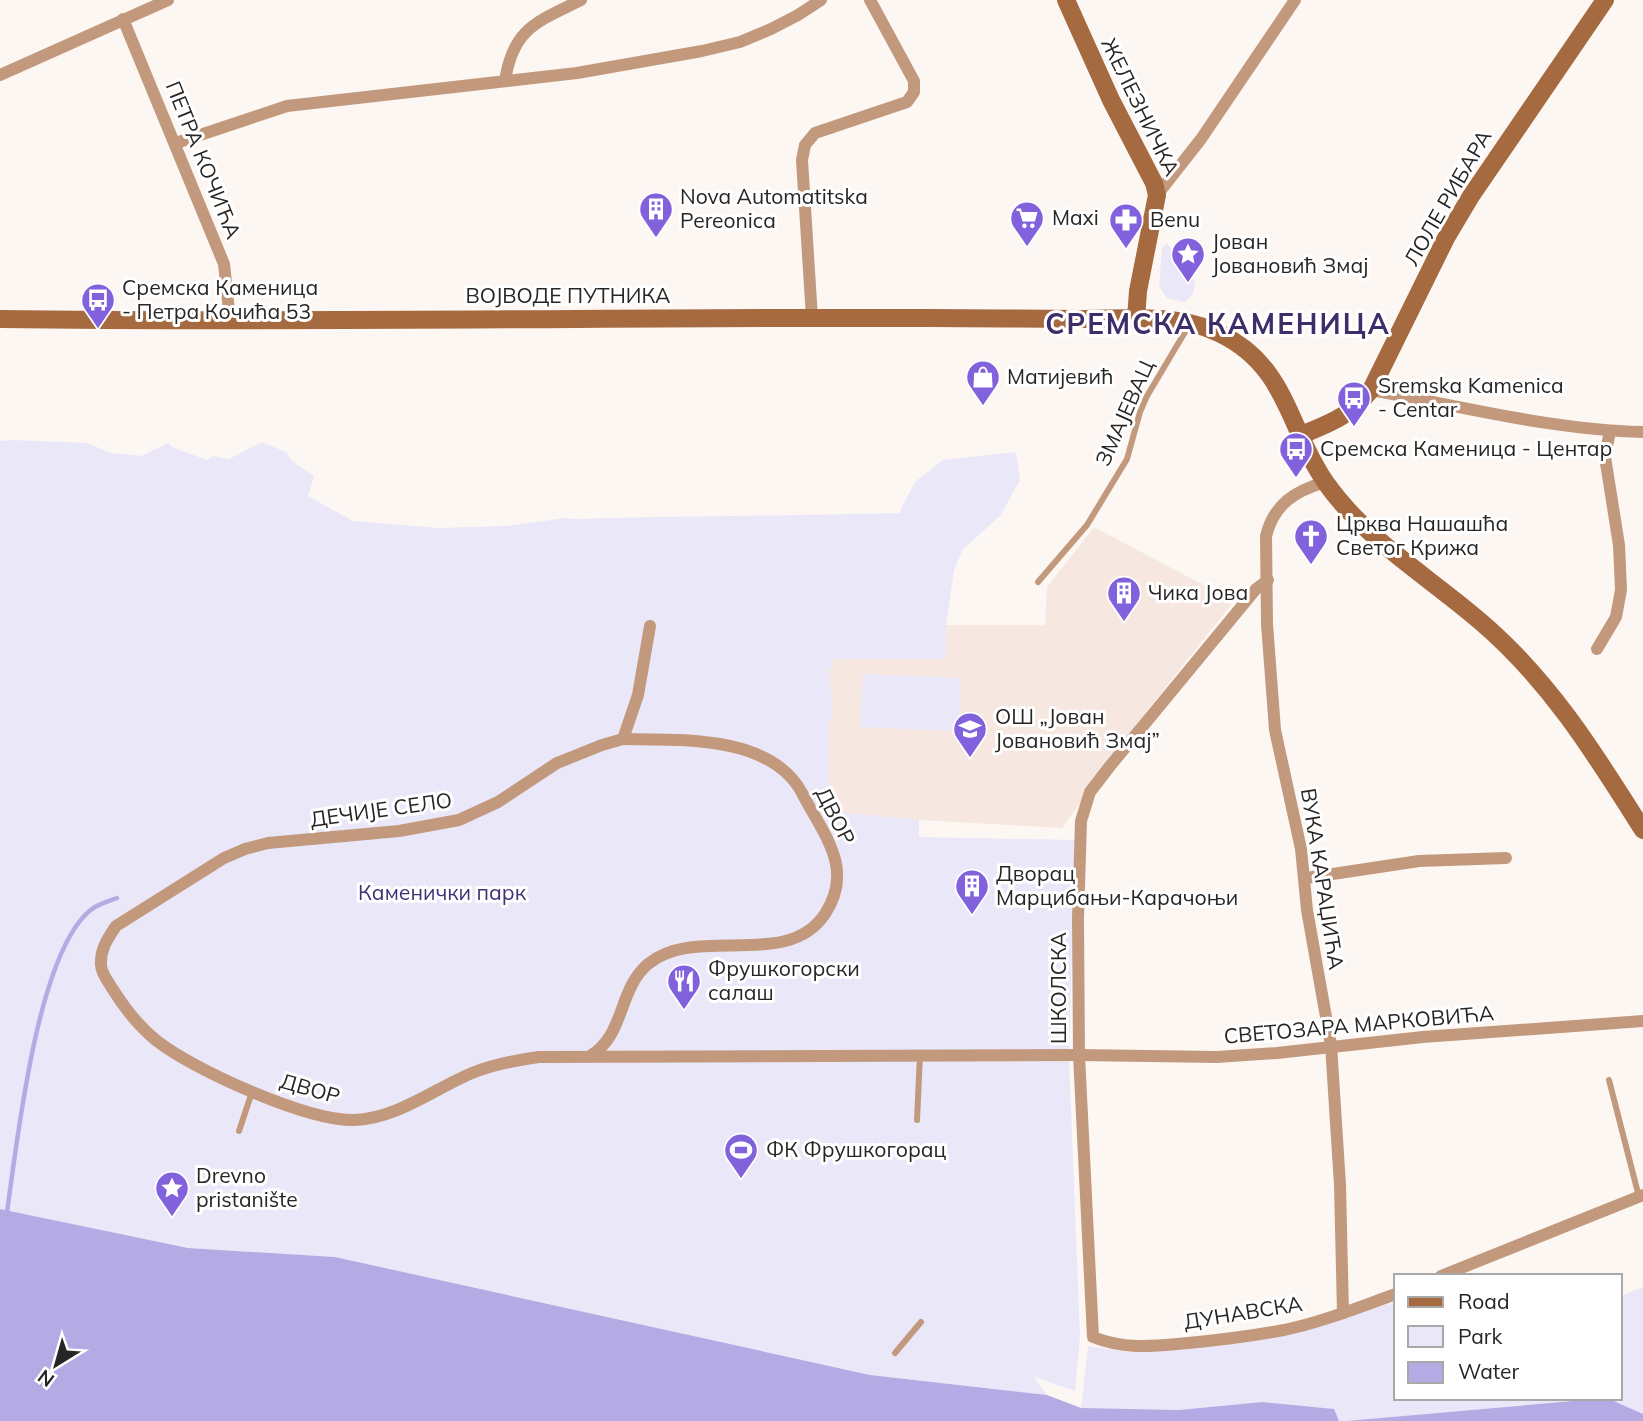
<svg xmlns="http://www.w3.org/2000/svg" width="1643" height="1421" viewBox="0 0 1643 1421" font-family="Mulish,sans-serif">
	<rect width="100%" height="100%" fill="#fdf7f3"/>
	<path fill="#f6e8e0" d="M1094 527 1234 601 1150 707 1062 828 919 820 829 812V659H945L946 625H1045L1047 587Z"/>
	<g fill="#eae7f9">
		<path d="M1167 243 1195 281 1194 292 1185 302 1167 298 1159 286 1162 248Z"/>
		<path d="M12 440 88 443 110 453 141 456 168 443 172 447 207 460 213 456 229 459 262 442 286 452 292 461 314 476 308 496 353 521 439 528 506 526 566 518 575 519C683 516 791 516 899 513L915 482 943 460 1016 452 1020 480 1000 516 963 549 954 570 946 625V659H833V668H829L833 718 829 721V811L919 820V837L1075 840 1069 1058 1080 1337 1075 1391 1034 1377 1047 1395 870 1375 335 1257 188 1248 0 1209V441Z"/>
		<path d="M863 674 961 678 959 731 860 727Z"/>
		<path d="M1643 1287V1414L1607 1398 1346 1421H1339L1333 1409 1262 1402 1179 1410 1081 1408 1088 1346 1127 1352 1216 1342 1290 1331 1396 1302V1398H1620V1296Z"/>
	</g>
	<g fill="#b4abe4">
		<path d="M0 1209 188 1248 335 1257 870 1375 1047 1395 1081 1408 1179 1410 1262 1402 1334 1409 1339 1421H0Z"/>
		<path d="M1607 1398 1643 1414V1421H1346Z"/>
	</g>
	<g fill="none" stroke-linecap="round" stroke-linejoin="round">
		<path stroke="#b4abe4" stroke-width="4.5" d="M7 1212C17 1143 37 950 92 909 99 904 109 901 117 898"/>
		<g stroke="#c3997d" stroke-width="6">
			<path d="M1038 582 1087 525 1127 459 1140 412 1147 396 1188 327"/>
			<path d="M1609 1080 1639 1197"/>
			<path d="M917 1120 920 1055"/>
			<path d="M239 1131 252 1092"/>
			<path d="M895 1353 921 1322"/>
		</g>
		<g stroke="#c3997d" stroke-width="12">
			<path d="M123 19 224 264 230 320"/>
			<path d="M0 75 168 0"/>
			<path d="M505 81C513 28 537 22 581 0"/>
			<path d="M176 143 287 106 577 73 702 51 740 42 771 29 798 15 821 0"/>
			<path d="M1157 195 1201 139 1295 0"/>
			<path d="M812 318 802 160 805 145 815 133 907 102 914 92V81L870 0"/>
			<path d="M1371 390C1459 406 1553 430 1643 432"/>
			<path d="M1325 482C1295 491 1274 504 1266 536L1267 624 1275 730 1301 849 1307 910 1331 1045 1340 1185 1343 1313"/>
			<path d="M1268 580 1256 589 1110 766 1090 792 1081 821 1078 919 1079 1055 1093 1337C1125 1350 1154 1346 1188 1343 1220 1340 1252 1336 1284 1330 1322 1322 1359 1307 1396 1294"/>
			<path d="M650 626 638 695 623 739 602 745 557 763 498 802 459 820 399 831 268 843 245 849 224 858 116 926C108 938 100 949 101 965 101 972 108 982 112 988 125 1009 138 1026 157 1041 194 1070 307 1121 354 1120 396 1119 434 1089 472 1073 494 1064 516 1060 539 1057L1079 1055 1217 1057 1277 1053 1423 1037 1643 1021"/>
			<path d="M1597 649 1616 617 1621 590 1619 545 1605 457 1610 431"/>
			<path d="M1306 878 1419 861 1506 858"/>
			<path d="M590 1056C625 1036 618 989 648 964 697 924 787 971 825 914 855 868 823 834 802 793 771 735 681 740 623 739"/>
			<path d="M1441 1276 1643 1195"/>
		</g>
		<g stroke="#a66a40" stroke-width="18">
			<path d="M1066 0 1111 100 1154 183 1157 195 1138 291 1136 319"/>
			<path d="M0 319C309 323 619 317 928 318 978 318 1029 319 1079 319 1125 319 1177 313 1219 333 1288 366 1287 427 1326 483 1367 541 1428 576 1481 622 1550 681 1595 754 1643 830"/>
			<path d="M1299 436C1332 422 1347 418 1371 390L1446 238 1471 196 1605 0"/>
		</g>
	</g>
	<defs>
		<g id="building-pin" transform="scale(1.75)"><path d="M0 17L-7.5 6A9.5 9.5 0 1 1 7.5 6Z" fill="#8161dc" stroke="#fff"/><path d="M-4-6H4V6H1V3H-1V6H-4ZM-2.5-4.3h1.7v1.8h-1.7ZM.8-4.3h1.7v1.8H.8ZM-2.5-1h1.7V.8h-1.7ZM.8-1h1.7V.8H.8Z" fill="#fff"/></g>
		<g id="supermarket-pin" transform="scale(1.75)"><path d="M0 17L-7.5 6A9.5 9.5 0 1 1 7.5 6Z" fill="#8161dc" stroke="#fff"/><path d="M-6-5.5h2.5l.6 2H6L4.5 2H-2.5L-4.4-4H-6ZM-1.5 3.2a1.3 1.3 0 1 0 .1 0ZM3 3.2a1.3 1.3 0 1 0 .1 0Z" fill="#fff"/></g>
		<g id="pharmacy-pin" transform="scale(1.75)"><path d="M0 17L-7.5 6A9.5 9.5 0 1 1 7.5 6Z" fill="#8161dc" stroke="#fff"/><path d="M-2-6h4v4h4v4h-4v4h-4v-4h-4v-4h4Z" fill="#fff"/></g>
		<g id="sight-pin" transform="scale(1.75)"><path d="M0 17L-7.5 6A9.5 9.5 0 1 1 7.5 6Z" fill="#8161dc" stroke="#fff"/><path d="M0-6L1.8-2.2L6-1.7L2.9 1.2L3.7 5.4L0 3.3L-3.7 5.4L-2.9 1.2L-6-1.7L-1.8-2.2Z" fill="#fff"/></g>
		<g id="bus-pin" transform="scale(1.75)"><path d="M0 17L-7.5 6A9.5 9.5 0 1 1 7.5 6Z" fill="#8161dc" stroke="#fff"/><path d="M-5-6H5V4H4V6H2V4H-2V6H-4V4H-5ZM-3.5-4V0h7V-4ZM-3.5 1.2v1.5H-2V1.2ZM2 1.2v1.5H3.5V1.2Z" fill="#fff"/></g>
		<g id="shop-pin" transform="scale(1.75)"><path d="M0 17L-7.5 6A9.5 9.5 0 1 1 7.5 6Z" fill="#8161dc" stroke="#fff"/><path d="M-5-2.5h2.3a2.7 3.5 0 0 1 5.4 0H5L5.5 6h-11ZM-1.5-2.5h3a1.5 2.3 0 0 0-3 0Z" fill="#fff"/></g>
		<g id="church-pin" transform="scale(1.75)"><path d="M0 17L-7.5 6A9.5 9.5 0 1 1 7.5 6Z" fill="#8161dc" stroke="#fff"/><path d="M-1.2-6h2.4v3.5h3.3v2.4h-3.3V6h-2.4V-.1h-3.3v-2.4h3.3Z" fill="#fff"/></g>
		<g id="school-pin" transform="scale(1.75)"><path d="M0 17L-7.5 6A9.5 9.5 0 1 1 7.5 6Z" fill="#8161dc" stroke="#fff"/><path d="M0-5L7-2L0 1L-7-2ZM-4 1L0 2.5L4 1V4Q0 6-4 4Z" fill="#fff"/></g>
		<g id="restaurant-pin" transform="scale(1.75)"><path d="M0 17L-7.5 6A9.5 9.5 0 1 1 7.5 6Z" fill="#8161dc" stroke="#fff"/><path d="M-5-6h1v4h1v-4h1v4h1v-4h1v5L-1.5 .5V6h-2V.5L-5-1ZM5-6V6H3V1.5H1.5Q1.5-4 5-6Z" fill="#fff"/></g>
		<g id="stadium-pin" transform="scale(1.75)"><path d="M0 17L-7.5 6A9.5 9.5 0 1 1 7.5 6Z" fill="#8161dc" stroke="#fff"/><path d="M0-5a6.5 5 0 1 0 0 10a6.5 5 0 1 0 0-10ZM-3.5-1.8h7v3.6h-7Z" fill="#fff"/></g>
	</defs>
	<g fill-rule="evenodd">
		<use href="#building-pin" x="656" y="209"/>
		<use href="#supermarket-pin" x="1027" y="218"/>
		<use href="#pharmacy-pin" x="1126" y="220"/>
		<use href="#sight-pin" x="1188" y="254"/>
		<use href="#bus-pin" x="98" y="300"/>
		<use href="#shop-pin" x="983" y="377"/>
		<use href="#bus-pin" x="1354" y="398"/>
		<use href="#bus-pin" x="1296" y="449"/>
		<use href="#church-pin" x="1311" y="536"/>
		<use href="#building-pin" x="1124" y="593"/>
		<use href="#school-pin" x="970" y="729"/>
		<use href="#building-pin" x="972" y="886"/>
		<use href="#restaurant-pin" x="684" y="981"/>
		<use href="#stadium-pin" x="741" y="1150"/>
		<use href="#sight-pin" x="172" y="1188"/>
	</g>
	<g text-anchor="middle" stroke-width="6" stroke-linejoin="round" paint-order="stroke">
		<g font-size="21" fill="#282625" stroke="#fff">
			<text transform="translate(1140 107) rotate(64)" y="7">ЖЕЛЕЗНИЧКА</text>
			<text transform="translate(203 160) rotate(68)" y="7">ПЕТРА КОЧИЋА</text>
			<text transform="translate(1448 198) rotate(-60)" y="7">ЛОЛЕ РИБАРА</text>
			<text x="568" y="303">ВОЈВОДЕ ПУТНИКА</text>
			<text transform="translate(1125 413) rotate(-66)" y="7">ЗМАЈЕВАЦ</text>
			<text transform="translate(381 810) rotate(-8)" y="7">ДЕЧИЈЕ СЕЛО</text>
			<text transform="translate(835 816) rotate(63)" y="7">ДВОР</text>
			<text transform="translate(1322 879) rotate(81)" y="7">ВУКА КАРАЏИЋА</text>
			<text transform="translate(1059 988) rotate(-90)" y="7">ШКОЛСКА</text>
			<text transform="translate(1359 1025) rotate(-5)" y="7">СВЕТОЗАРА МАРКОВИЋА</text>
			<text transform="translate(310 1089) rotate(16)" y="7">ДВОР</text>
			<text transform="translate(1243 1313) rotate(-9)" y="7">ДУНАВСКА</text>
		</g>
		<g font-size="21" fill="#282625" stroke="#fff" text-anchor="start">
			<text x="680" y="204">Nova Automatitska<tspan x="680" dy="24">Pereonica</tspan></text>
			<text x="1052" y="225">Maxi</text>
			<text x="1150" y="227">Benu</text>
			<text x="1212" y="249">Јован<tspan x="1212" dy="24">Јовановић Змај</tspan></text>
			<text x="122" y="295">Сремска Каменица<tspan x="122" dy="24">- Петра Кочића 53</tspan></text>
			<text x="1007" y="384">Матијевић</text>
			<text x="1378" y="393">Sremska Kamenica<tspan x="1378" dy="24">- Centar</tspan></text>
			<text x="1320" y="456">Сремска Каменица - Центар</text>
			<text x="1336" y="531">Црква Нашашћа<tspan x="1336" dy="24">Светог Крижа</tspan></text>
			<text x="1148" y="600">Чика Јова</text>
			<text x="995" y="724">ОШ „Јован<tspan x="995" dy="24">Јовановић Змај”</tspan></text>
			<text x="996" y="881">Дворац<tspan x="996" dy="24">Марцибањи-Карачоњи</tspan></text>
			<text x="708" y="976">Фрушкогорски<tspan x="708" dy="24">салаш</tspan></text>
			<text x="766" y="1157">ФК Фрушкогорац</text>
			<text x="196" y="1183">Drevno<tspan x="196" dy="24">pristanište</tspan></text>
		</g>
		<g font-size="21" fill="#423174" stroke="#fff">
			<text x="442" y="900">Каменички парк</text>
		</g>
		<g font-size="28" font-weight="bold" letter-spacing="2" fill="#3d2e6a" stroke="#fff">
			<text x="1218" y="334">СРЕМСКА КАМЕНИЦА</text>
		</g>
	</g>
	<rect x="1394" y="1274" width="228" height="126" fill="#ffffff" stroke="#a9a8a8" stroke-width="2"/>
	<rect x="1408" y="1297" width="35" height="10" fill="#a66a40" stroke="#a9a8a8" stroke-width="2"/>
	<text x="1458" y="1309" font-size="21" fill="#282625">Road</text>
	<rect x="1408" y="1326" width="35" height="21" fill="#eae7f9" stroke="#a9a8a8" stroke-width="2"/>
	<text x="1458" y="1344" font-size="21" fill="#282625">Park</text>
	<rect x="1408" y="1362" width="35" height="21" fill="#b4abe4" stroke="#a9a8a8" stroke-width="2"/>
	<text x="1458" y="1379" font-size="21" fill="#282625">Water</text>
	<g transform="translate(56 1365) rotate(217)" stroke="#ffffff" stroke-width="5" paint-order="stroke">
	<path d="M0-5L12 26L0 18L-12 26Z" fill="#282625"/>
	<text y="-10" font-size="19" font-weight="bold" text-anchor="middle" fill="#282625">N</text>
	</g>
</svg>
